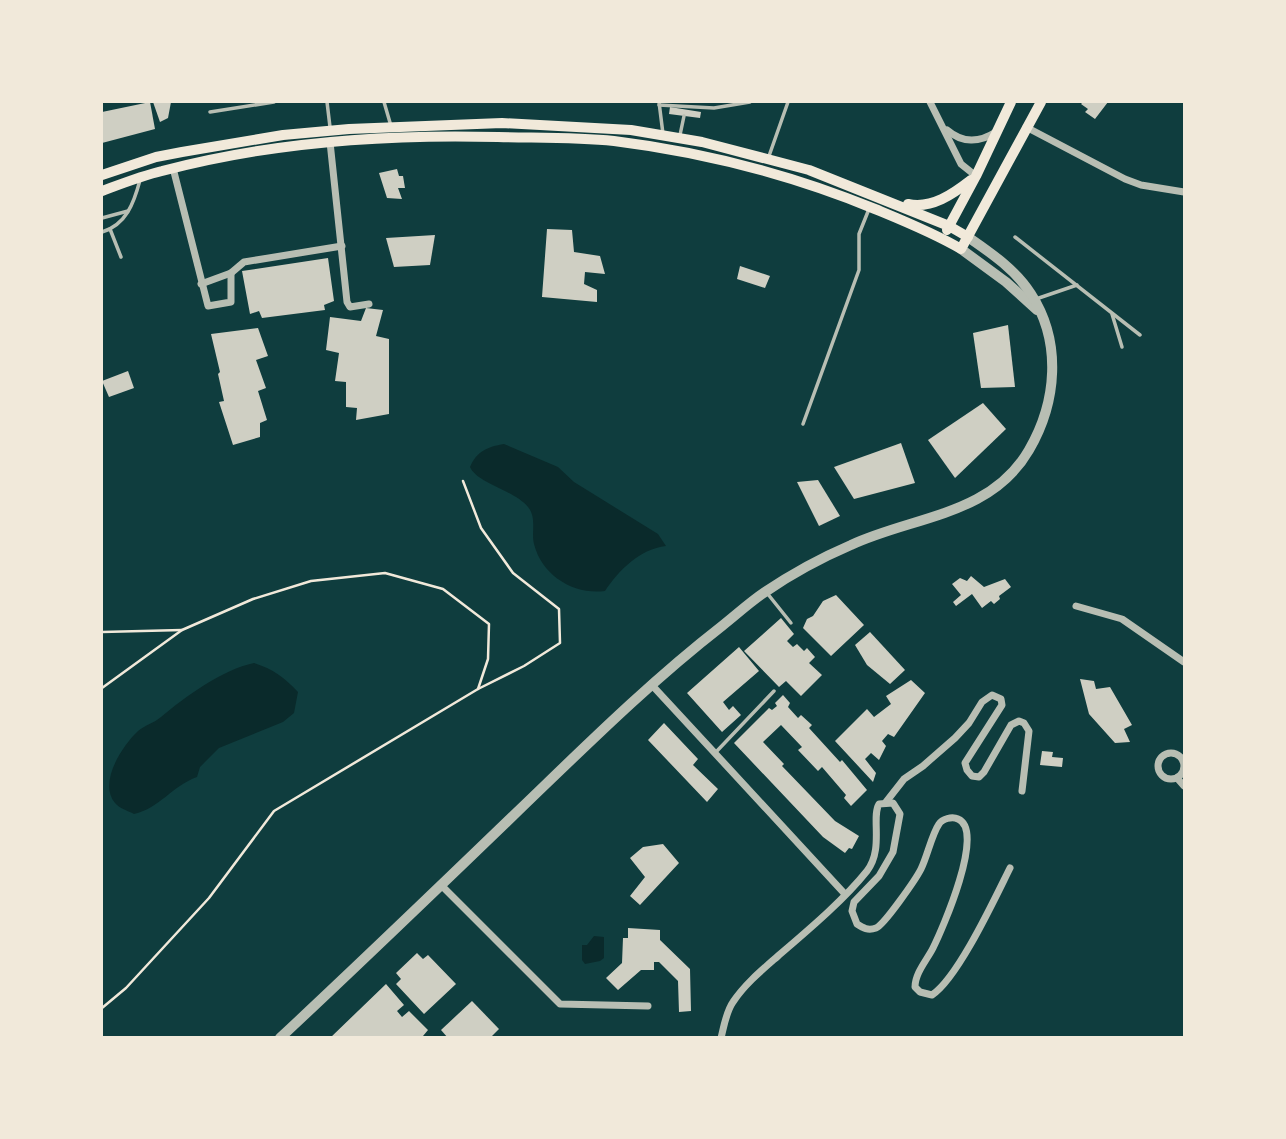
<svg xmlns="http://www.w3.org/2000/svg" width="1286" height="1139" viewBox="0 0 1286 1139" font-family="Inter,sans-serif">
	<rect width="100%" height="100%" fill="#0f3d3e"/>
	<g fill="#0a2a2b">
		<path d="M504 444 558 467 574 482 658 534 666 546C640 549 619 570 605 591 574 595 542 576 534 544 531 532 537 518 528 507 514 490 478 484 470 467 477 451 487 447 504 444Z"/>
		<path d="M254 663C273 669 285 678 298 692L294 713 283 722 219 748 200 767 197 777C172 786 160 808 134 814 128 811 119 808 115 803 98 783 122 746 138 731 145 725 154 723 161 717 185 697 223 669 254 663Z"/>
		<path d="M594 936 604 937V958L600 961 585 964 582 960V945H587Z"/>
	</g>
	<g fill="#cfcfc3">
		<path d="M150 102 155 129 102 143V112Z"/>
		<path d="M153 102H171L168 118 160 122Z"/>
		<path d="M1083 102H1108L1095 119 1085 112 1088 109 1081 104Z"/>
		<path d="M670 107 701 112 700 118 669 114Z"/>
		<path d="M397 169 399 176H403L405 188H398L402 199 387 198 379 173Z"/>
		<path d="M547 229 572 230 574 252 600 256 605 274 585 272 584 284 597 290V302L542 297Z"/>
		<path d="M435 235 430 265 394 267 386 238Z"/>
		<path d="M328 258 334 301 324 305 325 310 262 318 259 311 250 314 242 271Z"/>
		<path d="M740 266 770 276 765 288 737 279Z"/>
		<path d="M366 308 383 310 376 336 389 339V414L356 420 357 408 346 407V382L335 381 339 353 326 350 330 317 361 321Z"/>
		<path d="M1008 325 1015 387 981 388 973 333Z"/>
		<path d="M258 328 268 356 256 360 266 388 258 391 267 420 260 423V437L233 445 219 402 224 401 218 374 220 372 211 334Z"/>
		<path d="M128 371 134 388 109 397 102 381Z"/>
		<path d="M983 403 1006 429 955 478 928 440Z"/>
		<path d="M901 443 915 483 854 499 834 467Z"/>
		<path d="M818 480 840 516 819 526 797 482Z"/>
		<path d="M971 576 984 587 1005 579 1011 587 999 596 1000 599 994 604 991 601 982 608 972 594 956 606 953 602 961 595 952 584 960 578 967 581Z"/>
		<path d="M836 595 864 625 831 656 803 628 807 619 813 616 823 601Z"/>
		<path d="M781 618 794 634 787 641 793 647 797 644 804 651 807 648 815 657 809 663 822 675 801 696 786 681 779 687 744 651Z"/>
		<path d="M870 632 905 670 890 684 867 665 855 645Z"/>
		<path d="M739 647 759 671 723 702 729 710 733 706 741 715 722 732 687 693Z"/>
		<path d="M1080 679 1094 681 1096 689 1110 687 1132 725 1124 729 1130 742 1115 743 1089 714Z"/>
		<path d="M911 680 925 693 894 737 888 734 882 741 886 746 879 760 871 753 865 759 876 773 873 782 835 741 867 709 874 717 891 704 886 696Z"/>
		<path d="M783 695 790 703 788 707 798 718 801 715 812 725 809 728 840 762 842 760 867 790 851 806 844 798 846 795 822 767 818 771 798 750 802 747 781 725 763 742 784 764 782 766 835 821 859 836 852 849 849 848 845 853 823 837 734 743 769 708 772 710 777 706 775 703Z"/>
		<path d="M664 723 698 759 693 765 718 789 707 802 648 740Z"/>
		<path d="M1042 751 1053 752 1052 757 1063 758 1062 767 1040 765Z"/>
		<path d="M663 844 679 863 640 905 630 896 645 877 630 858 643 847Z"/>
		<path d="M628 928 660 930V940L690 969 691 1011 679 1012 678 981 659 962H654V970H641L618 990 606 978 622 963 623 938H628Z"/>
		<path d="M417 953 423 959 428 955 456 984 424 1014 396 984 401 979 396 973Z"/>
		<path d="M386 984 404 1005 397 1011 402 1017 409 1011 428 1030 423 1036 425 1038H330Z"/>
		<path d="M472 1001 499 1029 490 1038H448L441 1030Z"/>
	</g>
	<g fill="none" stroke-linecap="round" stroke-linejoin="round">
		<g stroke="#f1e9da" stroke-width="2.5">
			<path d="M463 481 481 528 513 573 559 609 560 643 524 666 478 689"/>
			<path d="M102 632 182 630"/>
			<path d="M102 688 182 630 253 599 311 581 385 573 443 589 489 624 488 659 478 689 274 811 209 898 126 988 102 1008"/>
		</g>
		<g stroke="#b8beb3" stroke-width="3.5">
			<path d="M327 102 330 127"/>
			<path d="M384 102 391 126"/>
			<path d="M659 102 663 134"/>
			<path d="M659 105 714 108 750 102"/>
			<path d="M210 112 274 102"/>
			<path d="M680 135 684 116"/>
			<path d="M769 156 788 102"/>
			<path d="M102 218 128 211"/>
			<path d="M110 229 121 257"/>
			<path d="M102 232C126 225 134 203 140 180"/>
			<path d="M1015 237 1140 335"/>
			<path d="M1036 299 1077 285"/>
			<path d="M1112 314 1122 347"/>
			<path d="M803 424 859 270V234L869 209"/>
			<path d="M767 593 791 623"/>
			<path d="M716 752 774 691"/>
		</g>
		<g stroke="#b8beb3" stroke-width="7">
			<path d="M930 102 961 164 976 176"/>
			<path d="M1026 127 1125 179 1141 185 1184 192"/>
			<path d="M947 130C962 143 979 143 996 132"/>
			<path d="M330 142 347 302 350 307 369 304"/>
			<path d="M173 168 208 306 231 302V273"/>
			<path d="M201 284 231 273 244 262 342 246"/>
			<path d="M1076 606 1122 619 1184 662"/>
			<path d="M651 684 845 894"/>
			<circle cx="1171" cy="766" r="13"/>
			<path d="M1177 778 1184 786"/>
			<path d="M886 802 904 779 923 766 955 738 969 723 982 702 992 695 1001 699 1002 705 965 763 967 770 972 776 979 777 984 772 1011 725 1019 721 1024 723 1029 731 1022 791"/>
			<path d="M441 885 560 1004 648 1006"/>
			<path d="M721 1038C724 1026 726 1012 733 1002 745 984 762 970 778 956 807 931 843 901 867 871 884 849 871 817 879 804L893 803 900 814 893 852 879 876 854 902 852 911 857 924C863 928 868 931 876 928 884 925 916 879 921 869 927 857 932 834 939 824 942 819 952 816 958 819 986 830 942 930 933 948 927 960 915 973 915 987L920 992 932 995C958 978 995 898 1010 868"/>
		</g>
		<g stroke="#b8beb3" stroke-width="10">
			<path d="M961 249 1006 282 1037 310"/>
			<path d="M280 1038C369 955 457 870 545 785 602 730 659 675 722 626 736 615 750 602 765 592 790 575 823 557 851 545 913 516 991 516 1029 450 1057 402 1062 342 1031 294 1016 270 991 253 968 237"/>
		</g>
		<g stroke="#f1e9da" stroke-width="10">
			<path d="M102 175 156 157 182 152 283 135 349 129 502 123 631 130 702 142 809 170 949 226 968 237"/>
			<path d="M102 191C121 184 141 176 162 171 271 142 386 134 498 137 536 138 576 137 614 141 703 152 792 175 875 209 904 221 934 233 961 249L1041 102"/>
			<path d="M908 204C932 209 953 194 971 180"/>
			<path d="M947 230 976 176 1011 102"/>
		</g>
	</g>
	<rect width="1286" height="1139" fill="none" stroke="#f1e9da" stroke-width="206"/>
</svg>
